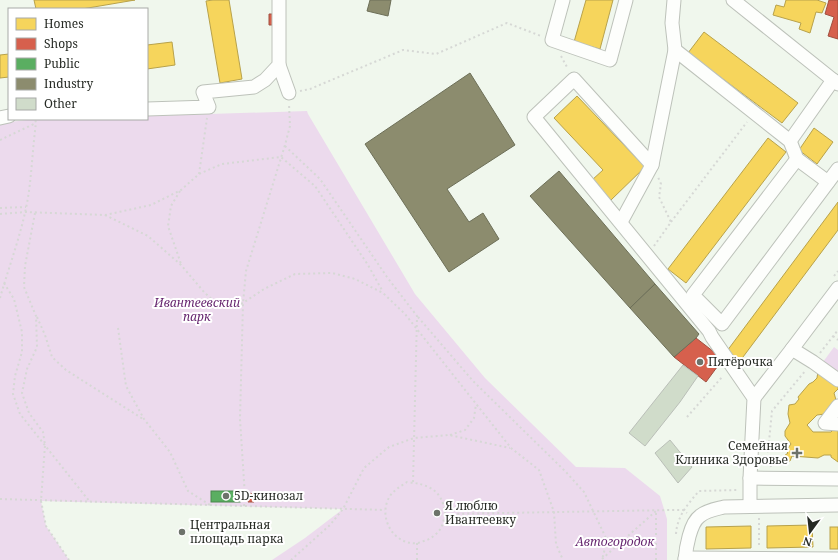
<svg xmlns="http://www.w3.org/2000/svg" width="838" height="560" viewBox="0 0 838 560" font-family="'Noto Serif',serif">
	<rect width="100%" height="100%" fill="#f0f7ed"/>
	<g fill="#ecdaed">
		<path d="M307 111 308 114 415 294 485 378 576 467 625 468 660 496 667 519V560H272L305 538 343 509 41 501 46 526 69 560H0V123L36 119H147V116Z"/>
		<path d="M834 347 838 350V373L823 362Z"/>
	</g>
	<g fill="#f6d55c" stroke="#b8a24b">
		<path d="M34 0H135L82 9H36Z"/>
		<path d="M213 0H229L242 79 220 83 206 1Z"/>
		<path d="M586 0H613L600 49 574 42Z"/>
		<path d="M786 0H817L826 3 822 13 816 12 810 33 799 29 801 23 773 15 776 5 784 7Z"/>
		<path d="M704 32 798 103 782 123 688 53Z"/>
		<path d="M172 42 175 65 147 69V45Z"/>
		<path d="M9 54V77L0 78V55Z"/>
		<path d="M577 96 645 167 611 200 592 180 603 170 554 118Z"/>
		<path d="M814 128 833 142 817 164 799 150Z"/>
		<path d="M768 138 786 152 686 283 668 269Z"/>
		<path d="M838 202V230L740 361 727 351Z"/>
		<path d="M818 371 838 386V389L834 393 836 400 834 404 825 414 817 415 807 425 813 432H831L833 430H838V462L831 457V455H824L818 458 792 456 790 461H788L785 459 784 456 788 453 787 452 788 448 791 444 785 436V431L790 423 788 414 789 405 795 404 799 399 798 397 809 384 813 382 817 378Z"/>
		<path d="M812 525 813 547 767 548V526Z"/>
		<path d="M751 526V548L706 549V527Z"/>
		<rect x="830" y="527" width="8" height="22"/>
	</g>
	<g fill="#d6604d" stroke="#a15041">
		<path d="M829 0H838V39L828 36 834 17 825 14Z"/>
		<path d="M269 14H276L277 25H269Z"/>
		<path d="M696 338 723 359 706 382 674 357Z"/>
		<path d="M249 493 254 494V502H248Z"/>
	</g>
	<rect fill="#5aae61" stroke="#4a864f" x="211" y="491" width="29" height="11"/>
	<g fill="#8c8c6e" stroke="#6d6f58">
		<path d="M370 0H391L388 16 367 11Z"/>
		<path d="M470 73 515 145 447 189 469 222 483 213 499 239 449 272 365 144Z"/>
		<path d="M559 171 655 284 630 308 530 196Z"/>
		<path d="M655 284 699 334 696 338 674 357 630 308Z"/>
	</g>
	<g fill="#d0dcca" stroke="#babfb8">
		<path d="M683 365 698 376 680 402 645 446 629 433Z"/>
		<path d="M670 440 692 467 678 483 655 453Z"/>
	</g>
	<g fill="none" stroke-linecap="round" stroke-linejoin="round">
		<g stroke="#bdc2ba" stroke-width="15">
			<g id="minor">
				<path d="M563 0 552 40 610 60 626 0"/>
				<path d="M674 0 672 23 675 50 790 141 797 159 828 182"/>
				<path d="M733 0 838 84"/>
				<path d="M279 65 289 93"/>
				<path d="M147 109 209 107 203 92 254 87 265 80 279 65V0"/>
				<path d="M0 118 9 116"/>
				<path d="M790 141 833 80"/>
				<path d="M797 159 693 295 722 324 838 169"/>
				<path d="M652 165 574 79 534 117 709 331 712 337 754 398 750 478V506"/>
				<path d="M621 222 652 165 675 50"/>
				<path d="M792 349 838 288"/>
				<path d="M754 398 792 349 813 362 838 380"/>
				<path d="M838 406 825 423 838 424"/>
				<path d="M750 478 838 479"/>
				<path d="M685 558 838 559"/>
				<path d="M685 560C686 548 690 523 700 516 707 510 716 509 724 507L838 505"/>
			</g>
		</g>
		<g stroke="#d6d8d5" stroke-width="2" stroke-dasharray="2 3" stroke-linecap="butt">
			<path d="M561 56 568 69"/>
			<path d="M300 91 310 89 403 50 436 54 507 23 541 36"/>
			<path d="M0 140 36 123"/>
			<path d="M285 146 320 179 387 277 417 316 413 483"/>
			<path d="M199 174 207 118"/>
			<path d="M180 191 171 206 168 226 181 264"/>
			<path d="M0 208 26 207"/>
			<path d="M35 213 25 266 24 287 36 316 37 347 27 369 22 393 29 413 43 432 45 445 41 501 46 526 69 560"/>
			<path d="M0 214 25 212 105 215 151 205 181 190 199 174 222 164 281 157 315 186 368 265 383 292"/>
			<path d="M105 215 148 236 181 265 204 292 218 305 231 307 243 303 264 289 295 274 332 273 355 279 383 293 405 314 511 448 539 470 554 512 556 544 563 560"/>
			<path d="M671 222 747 122"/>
			<path d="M654 246 671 222 659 197 661 184 658 177"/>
			<path d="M834 276 838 271"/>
			<path d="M4 283 14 299 22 332V352L15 376 13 394 20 414 90 502"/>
			<path d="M0 298C10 263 24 227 29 191 32 168 33 145 36 123L35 119"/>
			<path d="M37 317 45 335 52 357 66 370 143 419"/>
			<path d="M418 317 473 381 566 472 584 492 606 538 605 548 602 560"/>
			<path d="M118 328 126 386 144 419 170 452 188 491 210 505"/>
			<path d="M833 336 838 340"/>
			<path d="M820 353 838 330"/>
			<path d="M687 417 723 376"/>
			<path d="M450 435 465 430 474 418 476 404"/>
			<path d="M771 467 768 452 772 411 806 370"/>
			<path d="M0 499 385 510"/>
			<path d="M244 506 245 497 240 419 243 303 246 271 285 145 290 126 289 104"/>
			<path d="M445 514C443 490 428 484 407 482 401 486 394 490 390 496 377 516 393 546 418 543 421 542 424 541 427 540 432 538 438 533 441 528 443 524 444 518 445 514L672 510H683L687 513"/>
			<path d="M759 518V548"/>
			<path d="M676 534C677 516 688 504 699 491L739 490"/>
			<path d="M602 559 656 511"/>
			<path d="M291 560 330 525 343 509 364 468 389 447 414 438 449 435 510 448"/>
			<path d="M417 560V543"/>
			<path d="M656 560V511"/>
		</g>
		<use href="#minor" stroke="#fdfefc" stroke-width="13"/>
	</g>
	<g fill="#6d726a" stroke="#fff" stroke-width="1.5">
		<circle cx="700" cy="362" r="4"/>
		<path d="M795 447h4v4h4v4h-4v4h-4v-4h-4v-4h4z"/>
		<circle cx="226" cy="496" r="4"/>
		<circle cx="437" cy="513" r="4"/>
		<circle cx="182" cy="532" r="4"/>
	</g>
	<g text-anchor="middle" stroke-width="4" stroke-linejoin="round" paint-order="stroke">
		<g font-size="12" font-style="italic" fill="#66256f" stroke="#fff">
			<text x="197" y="307">Ивантеевский<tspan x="197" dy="14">парк</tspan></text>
			<text x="615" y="546">Автогородок</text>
		</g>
		<g font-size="12" fill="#262a24" stroke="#fff" text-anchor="start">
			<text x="708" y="366">Пятёрочка</text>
			<text x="788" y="450" text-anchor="end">Семейная<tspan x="788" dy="14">Клиника Здоровье</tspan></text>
			<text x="234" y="500">5D-кинозал</text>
			<text x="445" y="510">Я люблю<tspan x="445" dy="14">Ивантеевку</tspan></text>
			<text x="190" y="529">Центральная<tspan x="190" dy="14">площадь парка</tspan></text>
		</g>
	</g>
	<rect x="8" y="8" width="140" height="112" fill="#ffffff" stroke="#a8aaa7"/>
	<rect x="16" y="18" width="20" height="12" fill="#f6d55c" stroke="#a8aaa7"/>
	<text x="44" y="28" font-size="12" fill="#262a24">Homes</text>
	<rect x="16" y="38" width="20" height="12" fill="#d6604d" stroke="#a8aaa7"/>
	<text x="44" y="48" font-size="12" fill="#262a24">Shops</text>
	<rect x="16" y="58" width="20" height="12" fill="#5aae61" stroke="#a8aaa7"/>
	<text x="44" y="68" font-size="12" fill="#262a24">Public</text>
	<rect x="16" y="78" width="20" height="12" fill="#8c8c6e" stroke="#a8aaa7"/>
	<text x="44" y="88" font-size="12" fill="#262a24">Industry</text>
	<rect x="16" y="98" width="20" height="12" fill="#d0dcca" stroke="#a8aaa7"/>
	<text x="44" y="108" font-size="12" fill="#262a24">Other</text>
	<g transform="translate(810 532) rotate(195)" stroke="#ffffff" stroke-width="3" paint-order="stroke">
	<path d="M0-3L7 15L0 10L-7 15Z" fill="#262a24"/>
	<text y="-6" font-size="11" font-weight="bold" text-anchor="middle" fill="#262a24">N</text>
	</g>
</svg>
